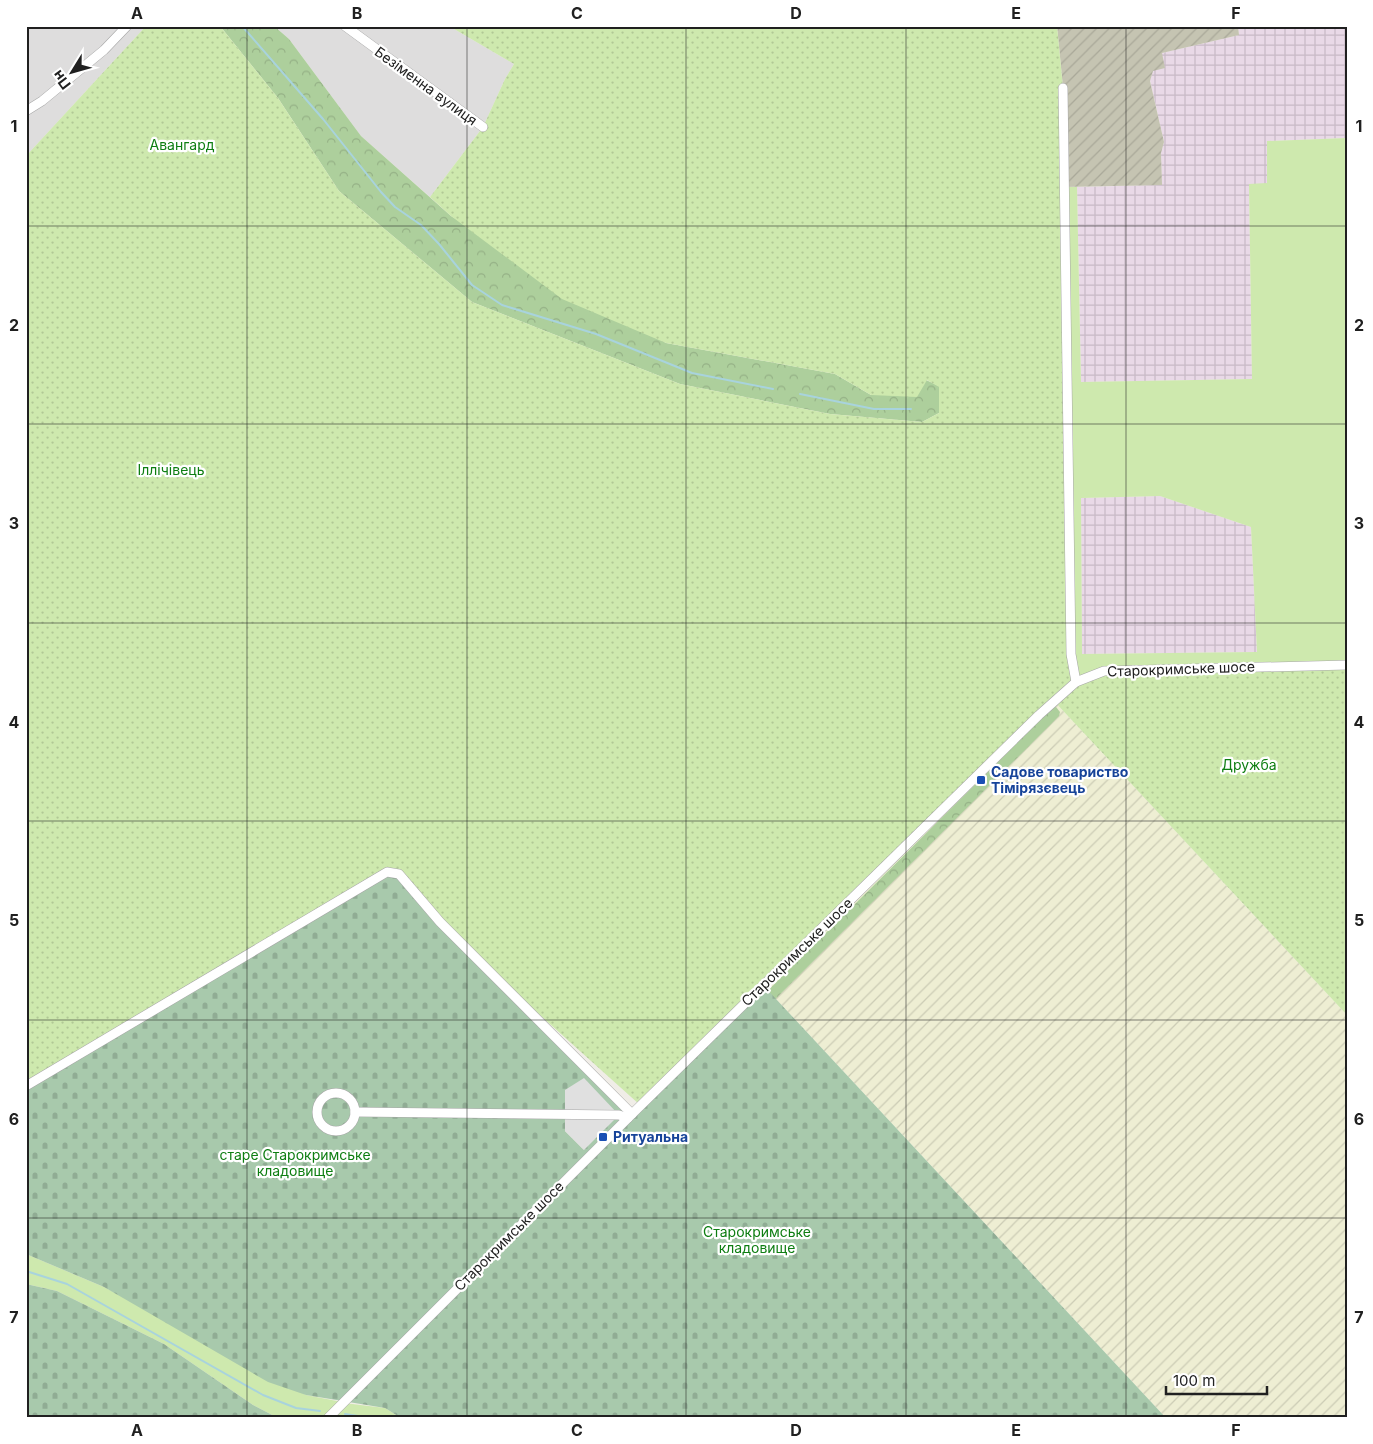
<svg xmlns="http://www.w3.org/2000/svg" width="1373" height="1444" viewBox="0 0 1373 1444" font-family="Inter,sans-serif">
	<defs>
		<pattern id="industrial-grid" width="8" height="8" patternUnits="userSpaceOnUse" patternTransform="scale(1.25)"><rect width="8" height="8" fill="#e9d9e7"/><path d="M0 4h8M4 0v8" fill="none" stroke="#c8bac6"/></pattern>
		<pattern id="construction-furrows" width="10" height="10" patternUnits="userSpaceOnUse" patternTransform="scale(1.25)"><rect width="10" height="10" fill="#c5c4b2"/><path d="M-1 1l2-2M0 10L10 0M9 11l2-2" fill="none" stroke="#a9a899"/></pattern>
		<pattern id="farmland-furrows" width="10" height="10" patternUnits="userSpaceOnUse" patternTransform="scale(1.25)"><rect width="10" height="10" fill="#eeeed3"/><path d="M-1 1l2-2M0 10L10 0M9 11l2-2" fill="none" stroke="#ccccb5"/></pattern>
		<pattern id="forest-crowns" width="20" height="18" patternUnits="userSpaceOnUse" patternTransform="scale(1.25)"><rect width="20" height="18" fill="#adcf9c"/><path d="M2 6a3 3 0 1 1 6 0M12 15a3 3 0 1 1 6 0" fill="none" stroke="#95b186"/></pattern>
		<pattern id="cemetery-stones" width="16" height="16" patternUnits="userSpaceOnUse" patternTransform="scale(1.25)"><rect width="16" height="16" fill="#a8c9ac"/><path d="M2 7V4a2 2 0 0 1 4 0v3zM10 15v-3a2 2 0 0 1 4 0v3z" fill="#90ac94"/></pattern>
		<pattern id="garden-dots" width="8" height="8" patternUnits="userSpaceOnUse" patternTransform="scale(1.25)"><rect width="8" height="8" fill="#cee9ae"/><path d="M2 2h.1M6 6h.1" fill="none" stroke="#b1c895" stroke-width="1.8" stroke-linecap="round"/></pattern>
	</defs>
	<rect width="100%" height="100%" fill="#f0ede7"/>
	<g fill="#dedddd">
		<path d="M26 26H146L26 156Z"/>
		<path d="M274 26H449L514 64 505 79 483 127 430 197 361 136 289 39Z"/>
	</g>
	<g fill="url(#industrial-grid)">
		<path d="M1238 26H1347V138L1267 141V184H1249L1252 379 1081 382 1077 187 1162 185 1161 153 1164 142 1150 80 1153 71 1162 53 1239 35Z"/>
		<path d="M1160 496 1251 527 1257 652 1082 654 1081 498Z"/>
	</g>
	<path fill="url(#construction-furrows)" d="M1057 26H1238L1239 35 1162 53 1165 68 1153 71 1150 81 1164 142 1161 153 1162 185 1064 187 1063 88Z"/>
	<path fill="url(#farmland-furrows)" d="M1054 701 1347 1015V1418H1166L763 985Z"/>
	<g fill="#cee9ae" fill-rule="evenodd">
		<path d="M1347 138V665L1076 682 1071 654 1064 187H1077L1081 382 1252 379 1249 184 1267 183V141ZM1160 496 1251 527 1257 652 1082 654 1081 498Z"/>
		<path d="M26 1254 104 1287 306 1395 342 1402 327 1418H278L253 1405 164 1344 57 1291 26 1284Z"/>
		<path d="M344 1403 385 1408 401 1418H329Z"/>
	</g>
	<g fill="url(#forest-crowns)">
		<path d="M220 26H274L289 39 361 136 451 216 666 343 835 374 871 395 926 380 939 386V413L922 422 830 414 680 384 472 302 339 191 278 98Z"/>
		<path d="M1056 707 1060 712 1059 716 645 1129 636 1122 1052 708Z"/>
	</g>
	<g fill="url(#cemetery-stones)" fill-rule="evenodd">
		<path d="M382 874H399L632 1114 763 985 1166 1418H401L385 1408 306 1395 268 1382 104 1287 26 1254V1086ZM565 1090 584 1150 565 1131Z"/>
		<path d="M26 1284 57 1291 164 1344 253 1405 278 1418H26Z"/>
	</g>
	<path fill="url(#garden-dots)" d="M146 26H220L278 98 339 191 472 302 680 384 830 414 922 422 939 413V387L927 380 917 397 871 395 835 374 666 343 562 299 451 216 430 197 483 127 505 79 514 64 449 26H1057L1063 88 1076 681 1087 676 1347 665V1015L1054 701 640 1105 502 981 399 874 387 872 26 1086V156Z"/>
	<path fill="#e0e0e0" d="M584 1078 619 1115 584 1150 565 1131V1090Z"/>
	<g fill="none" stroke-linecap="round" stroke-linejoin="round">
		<g stroke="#a8d3dd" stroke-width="2">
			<path d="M242 26 323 119 381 192 395 207 421 225 439 244 472 285 502 305 596 334 692 373 773 389"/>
			<path d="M800 394 874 409H911"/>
			<path d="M26 1271 67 1284 263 1395 296 1408 320 1411"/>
			<path d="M345 1414 371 1418"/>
		</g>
		<g stroke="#a7a7a7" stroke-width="10">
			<g id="minor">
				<path d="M345 26 483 127"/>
				<path d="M1063 88 1071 654 1076 682"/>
				<path d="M26 111 42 101 104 50 127 26"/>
				<path d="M26 1086 387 872 399 874 440 922 632 1114"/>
				<circle cx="336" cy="1112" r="19"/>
				<path d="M355 1112 619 1115 628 1118"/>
				<path d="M328 1418 632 1114 1039 715 1076 682 1104 671 1347 665"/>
			</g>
		</g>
		<use href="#minor" stroke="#fff" stroke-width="9"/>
	</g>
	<path fill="none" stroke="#202020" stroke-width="1" stroke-opacity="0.55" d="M247 26V1418M467 26V1418M686 26V1418M906 26V1418M1126 26V1418M26 226H1347M26 424H1347M26 623H1347M26 821H1347M26 1020H1347M26 1218H1347"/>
	<g fill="#1a4fb4" stroke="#fff" stroke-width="2">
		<rect x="976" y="775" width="10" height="10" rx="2.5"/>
		<rect x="598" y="1132" width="10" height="10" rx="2.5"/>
	</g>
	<g text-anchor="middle" stroke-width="4.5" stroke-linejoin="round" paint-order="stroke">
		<g font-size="14" fill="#202020" stroke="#fff">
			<text transform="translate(426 86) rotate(36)" y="5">Безіменна вулиця</text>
			<text transform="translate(1181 669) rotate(-2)" y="5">Старокримське шосе</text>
			<text transform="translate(797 952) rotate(-44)" y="5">Старокримське шосе</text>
			<text transform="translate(509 1236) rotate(-45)" y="5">Старокримське шосе</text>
		</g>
		<g font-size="14" fill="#0e7e12" stroke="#fff">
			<text x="182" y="150">Авангард</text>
			<text x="171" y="475">Іллічівець</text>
			<text x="1249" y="770">Дружба</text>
			<text x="295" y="1160">старе Старокримське<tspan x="295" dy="16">кладовище</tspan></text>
			<text x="757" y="1237">Старокримське<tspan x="757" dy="16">кладовище</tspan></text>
		</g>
		<g font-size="14" font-weight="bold" fill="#164399" stroke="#fff" text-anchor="start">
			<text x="991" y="777">Садове товариство<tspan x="991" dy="16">Тімірязєвець</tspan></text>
			<text x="613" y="1142">Ритуальна</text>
		</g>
	</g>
	<rect width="1373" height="1444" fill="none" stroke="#ffffff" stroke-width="55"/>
	<g transform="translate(72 72) rotate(233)" stroke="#ffffff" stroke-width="4" paint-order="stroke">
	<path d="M0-4L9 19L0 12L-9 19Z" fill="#202020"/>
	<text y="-8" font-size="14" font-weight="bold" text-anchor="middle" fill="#202020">Пн</text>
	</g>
	<path d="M1166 1386v8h101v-8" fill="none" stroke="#202020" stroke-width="2.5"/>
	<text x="1173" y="1386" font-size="15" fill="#202020" stroke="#ffffff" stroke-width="4" paint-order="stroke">100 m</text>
	<rect x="28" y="28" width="1318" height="1388" fill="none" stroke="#202020" stroke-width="2"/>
	<g font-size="16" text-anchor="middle" font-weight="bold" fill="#202020">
		<text x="137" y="19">A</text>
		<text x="357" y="19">B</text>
		<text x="577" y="19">C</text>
		<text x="796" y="19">D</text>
		<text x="1016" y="19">E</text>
		<text x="1236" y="19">F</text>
		<text x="14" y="132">1</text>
		<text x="1359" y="132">1</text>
		<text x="14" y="331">2</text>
		<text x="1359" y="331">2</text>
		<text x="14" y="529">3</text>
		<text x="1359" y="529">3</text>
		<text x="14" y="728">4</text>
		<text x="1359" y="728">4</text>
		<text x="14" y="926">5</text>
		<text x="1359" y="926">5</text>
		<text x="14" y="1125">6</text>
		<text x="1359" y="1125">6</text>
		<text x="14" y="1323">7</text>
		<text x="1359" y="1323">7</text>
		<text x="137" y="1436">A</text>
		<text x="357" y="1436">B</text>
		<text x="577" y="1436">C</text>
		<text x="796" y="1436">D</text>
		<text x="1016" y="1436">E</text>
		<text x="1236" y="1436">F</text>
	</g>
</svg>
